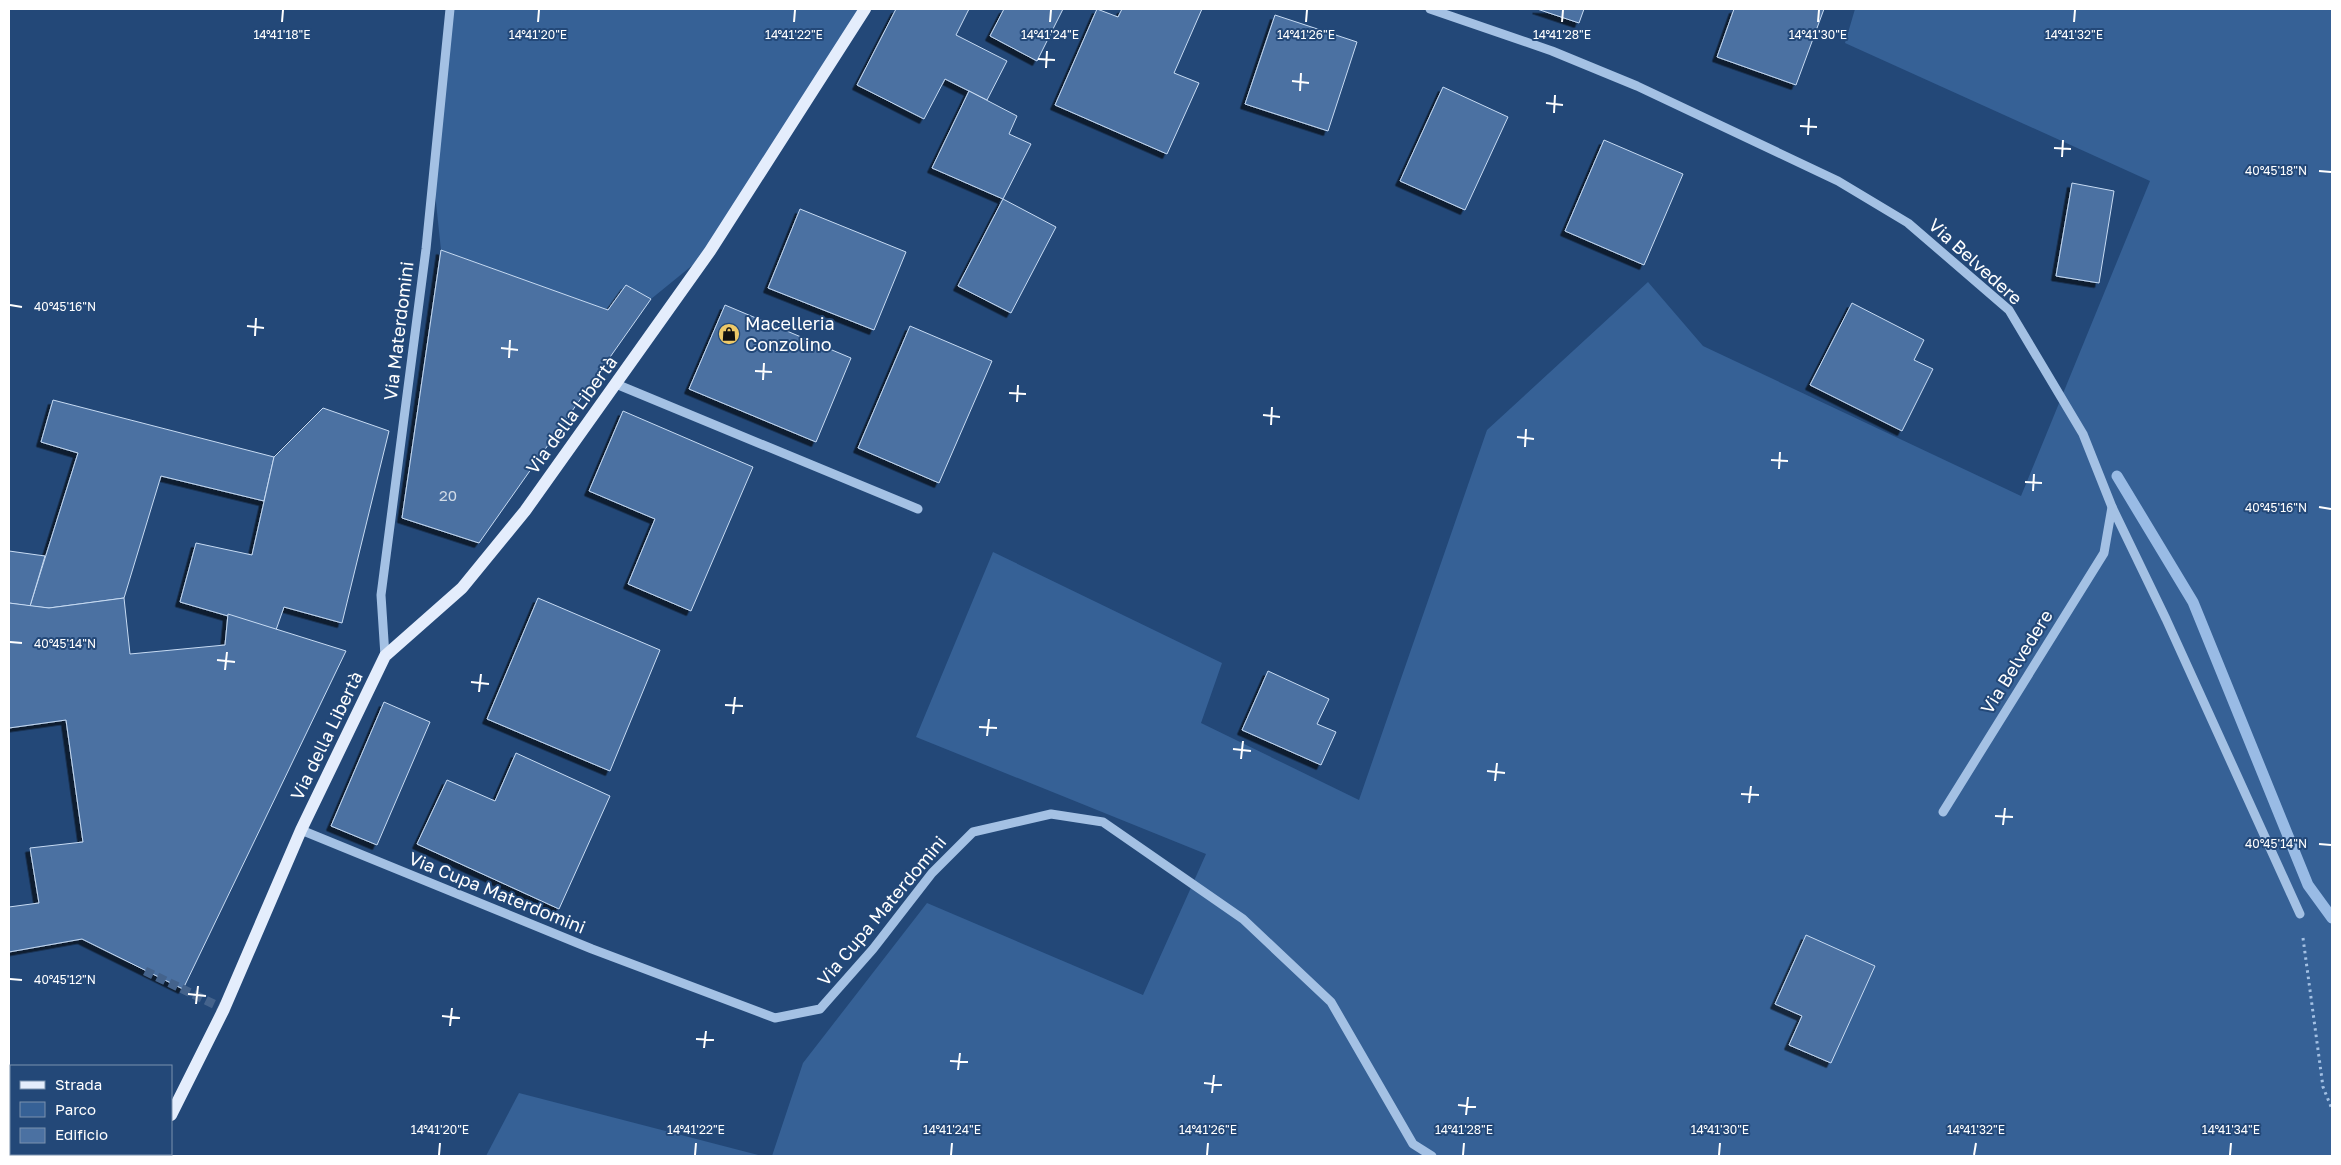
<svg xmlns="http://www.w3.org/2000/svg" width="2341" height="1165" viewBox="0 0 2341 1165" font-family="'Golos Text',sans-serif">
	<defs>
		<filter id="shadow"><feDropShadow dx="-4.5" dy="4.5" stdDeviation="0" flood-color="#0009"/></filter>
	</defs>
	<rect width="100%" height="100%" fill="#234878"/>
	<g fill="#366196">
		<path d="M450 9H864L710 251 651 299 626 285 608 310 441 250 433 174Z"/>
		<path d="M1855 9H2332V1156H772L803 1063 927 903 1143 995 1206 854 916 737 993 552 1222 663 1201 723 1359 800 1487 430 1648 282 1703 346 2021 496 2150 181 1845 43Z"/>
		<path d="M519 1093 762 1156H486Z"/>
	</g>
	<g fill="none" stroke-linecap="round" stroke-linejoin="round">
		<path stroke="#99bbe5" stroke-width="11" d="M2117 476 2193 602 2308 885 2332 918"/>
	</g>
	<g fill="#4b71a2" stroke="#c7dbf3" filter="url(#shadow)">
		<path d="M896 9H969L956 35 1007 61 987 100 945 79 924 119 857 85Z"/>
		<path d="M1004 9H1063L1037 61 990 36Z"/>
		<path d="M1097 9 1118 17 1122 9H1202L1174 73 1199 83 1167 154 1055 105Z"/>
		<path d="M1537 9H1584L1579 23Z"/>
		<path d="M1734 9H1824L1796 85 1717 57Z"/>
		<path d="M1275 15 1357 42 1328 131 1245 104Z"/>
		<path d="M1443 87 1508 117 1465 210 1400 181Z"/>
		<path d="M969 91 1017 116 1009 134 1031 144 1003 199 932 168Z"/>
		<path d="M1604 140 1683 174 1644 265 1565 231Z"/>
		<path d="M2072 183 2114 191 2099 283 2056 276Z"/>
		<path d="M1003 199 1056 227 1011 313 958 286Z"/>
		<path d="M800 209 906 252 874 330 768 288Z"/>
		<path d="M441 250 608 310 626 285 651 299 479 543 402 518Z"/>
		<path d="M1852 303 1924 340 1914 360 1933 369 1902 431 1810 385Z"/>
		<path d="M725 305 851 358 816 442 689 389Z"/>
		<path d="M910 326 992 361 939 483 858 448Z"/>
		<path d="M53 400 274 457 264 501 161 476 124 598 49 608 30 606 78 453 41 442Z"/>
		<path d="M323 408 389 431 342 623 284 607 276 630 180 602 196 543 252 555 274 457Z"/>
		<path d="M623 411 753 467 691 611 628 584 655 519 589 491Z"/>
		<path d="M9 551 45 556 30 606 9 603Z"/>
		<path d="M124 598 130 654 225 645 228 614 346 651 183 989 82 939 9 952V907L39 903 30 848 83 842 66 720 9 728V603L49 608Z"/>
		<path d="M538 598 660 650 610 771 487 719Z"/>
		<path d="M1268 671 1329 699 1317 724 1336 732 1321 765 1242 730Z"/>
		<path d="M384 702 430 722 377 845 331 826Z"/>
		<path d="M516 753 610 796 559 909 417 844 447 780 495 801Z"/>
		<path d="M1806 935 1875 966 1831 1063 1789 1045 1802 1016 1775 1004Z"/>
	</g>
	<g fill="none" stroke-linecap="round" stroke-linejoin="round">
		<path stroke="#44638c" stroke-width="9" stroke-dasharray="9 4.5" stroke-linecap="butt" d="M145 971 224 1009"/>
		<path stroke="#a4c1e4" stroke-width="3" stroke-dasharray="2.5 4" stroke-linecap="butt" d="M2303 938 2323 1087 2332 1109"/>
		<g stroke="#a4c1e4" stroke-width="9">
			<path d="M1430 9 1552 51 1637 86 1838 181 1908 223 2009 310 2083 434 2112 507 2104 553 1943 812"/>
			<path d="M616 384 918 509"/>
			<path d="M2112 507 2166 619 2300 914"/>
			<path d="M385 656 381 595 426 249 450 9"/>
			<path d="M301 830 592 949 775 1018 820 1009 873 949 932 873 973 832 1051 814 1103 822 1243 919 1331 1002 1413 1144 1432 1156"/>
		</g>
		<g stroke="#e4edfc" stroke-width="12">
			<path d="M171 1115 224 1009 301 830 385 656 462 588 525 511 710 251 865 9"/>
			<path d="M150 1156 151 1154"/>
		</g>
	</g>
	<path fill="none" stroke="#fff" stroke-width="2" d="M282 22 283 10M538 22 539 10M794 22 795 10M1050 22 1051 10M1306 22 1307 10M1562 22 1563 10M1818 22 1819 10M2074 22 2075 10M1038 59 1055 60M1046 68 1047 51M1292 81 1309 83M1300 91 1301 73M1546 103 1563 105M1554 113 1555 95M1800 126 1817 127M1808 135 1809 118M2054 148 2071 149M2062 157 2063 140M2319 171 2331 172M10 305 22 307M247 326 264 328M255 336 256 318M501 348 518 350M509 358 510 340M755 371 772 372M763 380 764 363M1009 393 1026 394M1017 402 1018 385M1263 415 1280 417M1271 425 1272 407M1517 437 1534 439M1525 447 1526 429M1771 460 1788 461M1779 469 1780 452M2025 482 2042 483M2033 491 2034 474M2319 507 2331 509M10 642 22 643M217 660 235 662M225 670 227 652M471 682 489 684M479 692 481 674M725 705 743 706M733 714 735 697M979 727 997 728M987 736 989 719M1233 749 1251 751M1241 759 1243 741M1487 771 1505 773M1495 781 1497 763M1741 794 1759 795M1749 803 1751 786M1995 816 2013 817M2003 825 2005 808M2319 844 2331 845M10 979 22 980M188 994 206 996M196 1004 198 986M442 1016 460 1018M450 1026 452 1008M696 1039 714 1040M704 1048 706 1031M950 1061 968 1062M958 1070 960 1053M1204 1083 1222 1085M1212 1093 1214 1075M1458 1105 1476 1107M1466 1115 1468 1097M439 1155 440 1143M695 1155 696 1143M951 1155 952 1143M1207 1155 1208 1143M1463 1155 1464 1143M1719 1155 1720 1143M1974 1155 1976 1143M2230 1155 2231 1143"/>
	<defs>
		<g id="shop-disc" transform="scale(1.125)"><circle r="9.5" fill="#eec968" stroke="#234878"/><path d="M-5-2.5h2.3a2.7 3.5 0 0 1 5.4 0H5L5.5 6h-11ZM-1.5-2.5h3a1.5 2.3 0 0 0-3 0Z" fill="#111"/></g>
	</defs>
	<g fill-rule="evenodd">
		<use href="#shop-disc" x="729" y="334"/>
	</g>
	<g text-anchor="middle" stroke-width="4" stroke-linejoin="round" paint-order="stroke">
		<g font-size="15" fill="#d2dce8">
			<text x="448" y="501">20</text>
		</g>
		<g font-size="18" fill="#fff" stroke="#234878">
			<text transform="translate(1975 262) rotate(42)" y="6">Via Belvedere</text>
			<text transform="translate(399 331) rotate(-83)" y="6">Via Materdomini</text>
			<text transform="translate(572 415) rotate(-54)" y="6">Via della Libertà</text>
			<text transform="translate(2017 662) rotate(-58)" y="6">Via Belvedere</text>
			<text transform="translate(327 736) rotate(-64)" y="6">Via della Libertà</text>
			<text transform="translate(497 893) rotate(22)" y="6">Via Cupa Materdomini</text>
			<text transform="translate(882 911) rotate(-50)" y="6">Via Cupa Materdomini</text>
		</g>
		<g font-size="18" fill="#fff" stroke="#234878" text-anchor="start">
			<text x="745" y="330">Macelleria<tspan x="745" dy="21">Conzolino</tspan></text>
		</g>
	</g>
	<g font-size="12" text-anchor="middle" fill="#fff" stroke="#234878" stroke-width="4" stroke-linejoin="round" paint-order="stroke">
		<text x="282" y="39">14°41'18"E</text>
		<text x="538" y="39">14°41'20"E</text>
		<text x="794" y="39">14°41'22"E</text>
		<text x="1050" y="39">14°41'24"E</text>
		<text x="1306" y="39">14°41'26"E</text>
		<text x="1562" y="39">14°41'28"E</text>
		<text x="1818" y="39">14°41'30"E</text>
		<text x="2074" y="39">14°41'32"E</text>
		<text x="2276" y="175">40°45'18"N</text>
		<text x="65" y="311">40°45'16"N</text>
		<text x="2276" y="512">40°45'16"N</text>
		<text x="65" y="648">40°45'14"N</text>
		<text x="2276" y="848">40°45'14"N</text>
		<text x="65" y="984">40°45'12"N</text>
		<text x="440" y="1134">14°41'20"E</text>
		<text x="696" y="1134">14°41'22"E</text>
		<text x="952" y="1134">14°41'24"E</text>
		<text x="1208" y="1134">14°41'26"E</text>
		<text x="1464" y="1134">14°41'28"E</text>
		<text x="1720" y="1134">14°41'30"E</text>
		<text x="1976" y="1134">14°41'32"E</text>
		<text x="2231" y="1134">14°41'34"E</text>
	</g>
	<rect width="2341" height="1165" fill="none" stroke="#ffffff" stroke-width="20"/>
	<rect x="10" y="1065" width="162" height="90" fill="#234878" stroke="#7b91ae"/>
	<rect x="20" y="1081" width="25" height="8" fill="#e4edfc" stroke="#7b91ae"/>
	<text x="55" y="1090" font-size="15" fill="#ffffff">Strada</text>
	<rect x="20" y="1102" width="25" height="15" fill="#366196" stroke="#7b91ae"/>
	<text x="55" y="1115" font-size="15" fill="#ffffff">Parco</text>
	<rect x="20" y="1128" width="25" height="15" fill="#4b71a2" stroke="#7b91ae"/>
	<text x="55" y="1140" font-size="15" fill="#ffffff">Edificio</text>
</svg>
